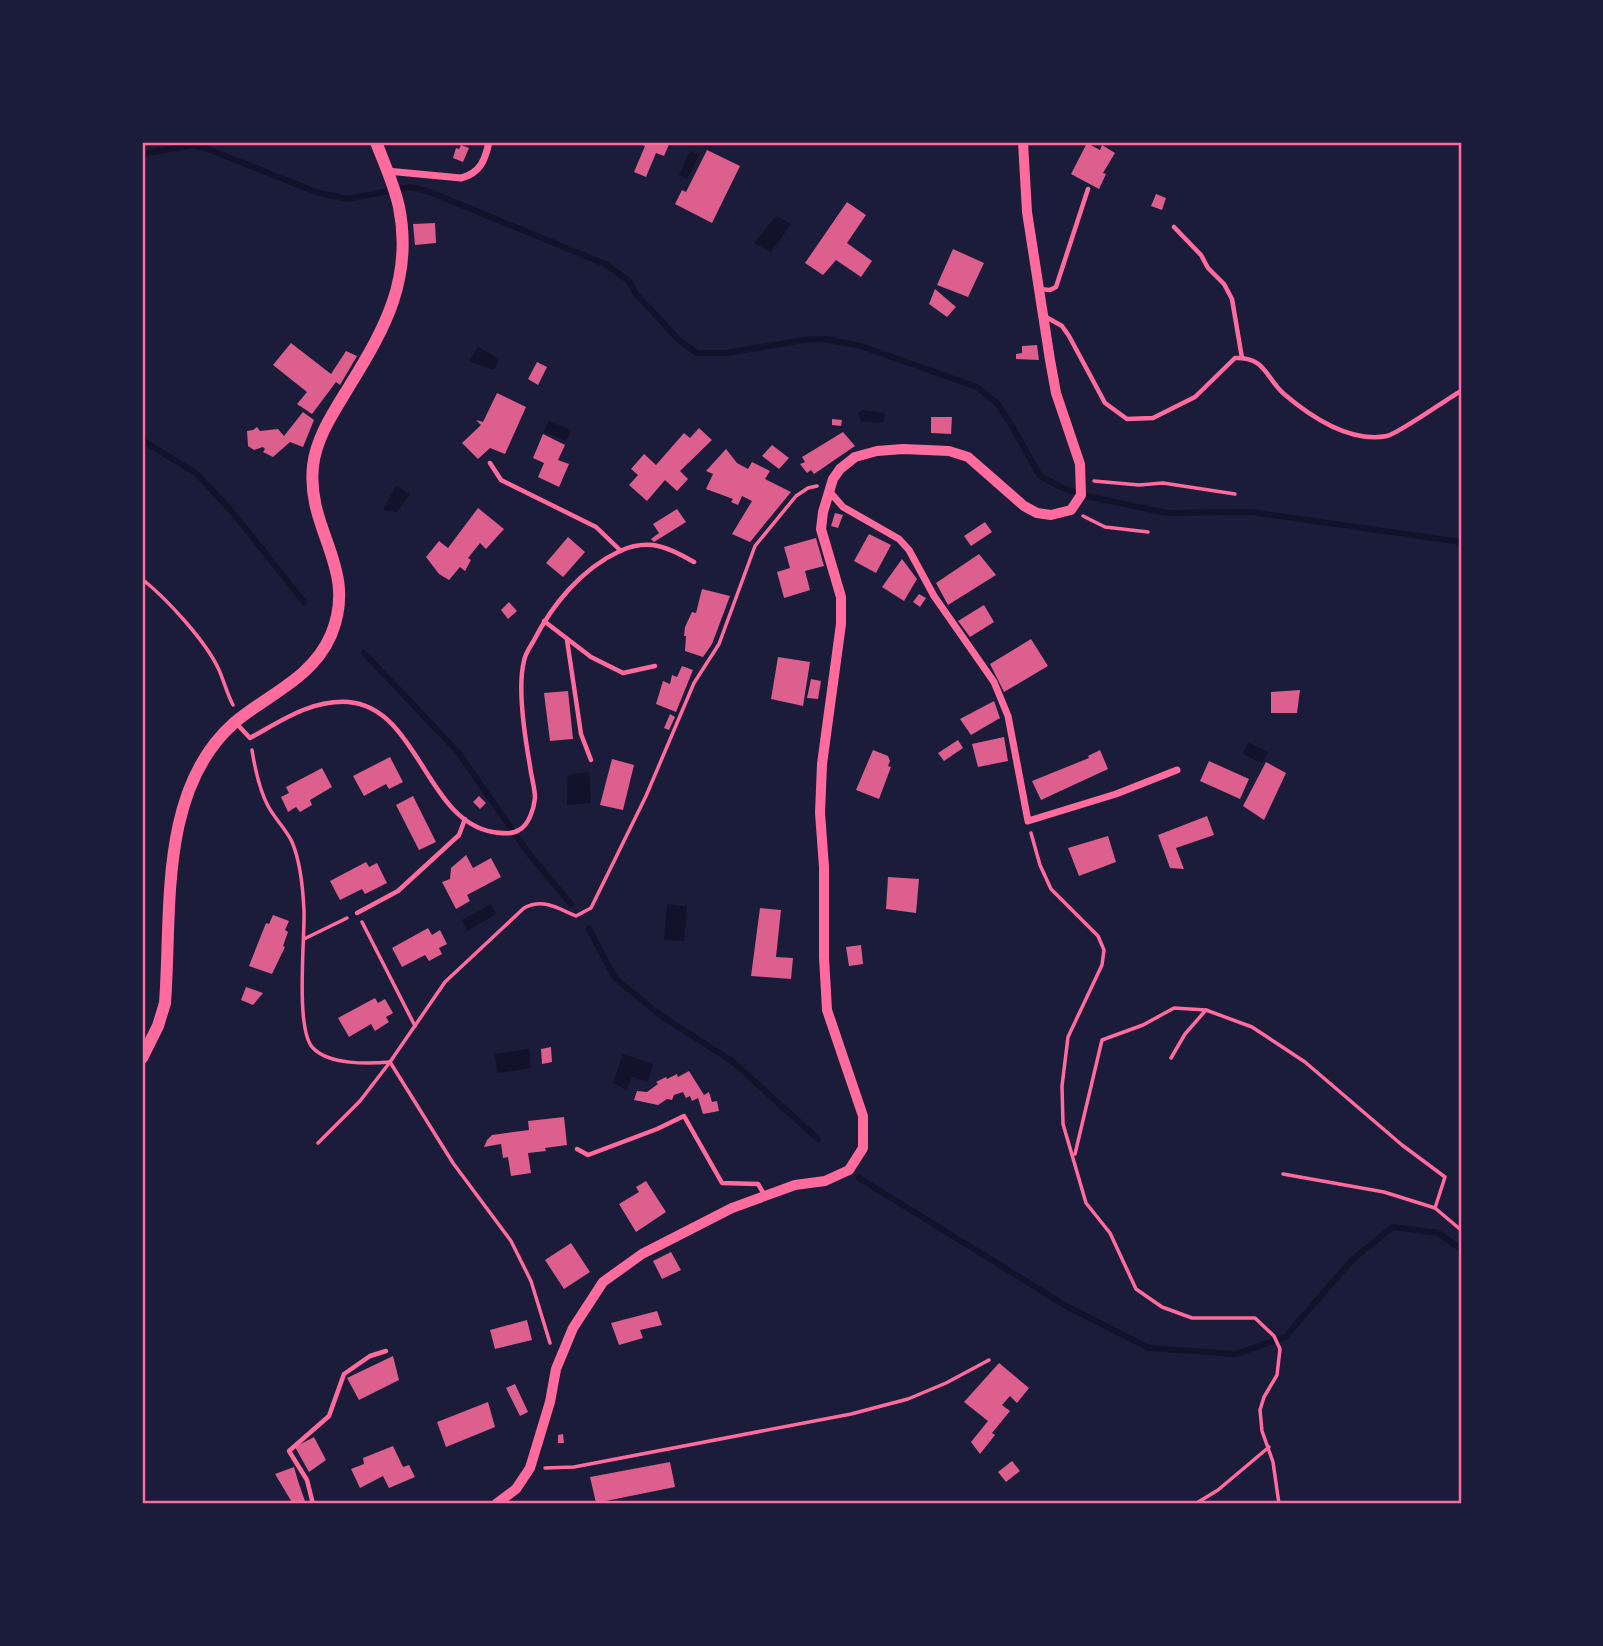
<svg xmlns="http://www.w3.org/2000/svg" width="1603" height="1646" viewBox="0 0 1603 1646" font-family="'DM Sans',sans-serif">
	<rect width="100%" height="100%" fill="#1b1b3a"/>
	<g fill="#12122b">
		<path d="M690 151 699 155 687 179 679 175Z"/>
		<path d="M776 216 791 224 771 252 754 243Z"/>
		<path d="M478 347 499 359 494 370 469 361Z"/>
		<path d="M863 410 885 413 883 423 861 421 858 413Z"/>
		<path d="M549 421 571 430 566 441 544 432Z"/>
		<path d="M396 486 410 494 397 512 383 510Z"/>
		<path d="M1248 742 1268 752 1262 763 1243 754Z"/>
		<path d="M589 772 591 803 567 805 568 775Z"/>
		<path d="M491 904 496 914 467 931 462 920Z"/>
		<path d="M667 904 687 907 684 941 664 940Z"/>
		<path d="M529 1049 531 1068 497 1073 495 1054Z"/>
		<path d="M623 1054 653 1064 648 1081 632 1077 626 1089 613 1083Z"/>
	</g>
	<g fill="none" stroke-linecap="round" stroke-linejoin="round">
		<g stroke="#12122b" stroke-width="6">
			<path d="M142 154 192 145 208 149 316 192 347 199 410 187 430 192 605 264 629 281 636 294 680 341 697 353H726L803 340 825 339 861 346 977 387 997 403 1012 426 1040 476 1063 488 1086 496 1167 513 1251 512 1461 542"/>
			<path d="M142 440 197 474 234 514 304 602"/>
			<path d="M364 653 458 752 529 854 571 904"/>
			<path d="M589 929 615 978 660 1015 732 1061 818 1139"/>
			<path d="M859 1178 1068 1307 1149 1348 1236 1354 1285 1337 1353 1259 1393 1227 1438 1233 1461 1249"/>
		</g>
	</g>
	<g fill="#dd5f8e">
		<path d="M635 142H670L664 156 656 153 646 177 634 172 645 146Z"/>
		<path d="M1087 143 1100 150 1102 145 1115 153 1103 173 1106 174 1099 189 1071 174Z"/>
		<path d="M461 145 469 148 463 162 453 158 456 148 459 149Z"/>
		<path d="M707 150 740 166 712 223 675 204 682 190 686 192Z"/>
		<path d="M1156 194 1166 198 1162 210 1151 206Z"/>
		<path d="M847 202 866 215 847 243 872 261 861 277 836 260 823 275 805 263Z"/>
		<path d="M435 223 436 243 415 245 413 224Z"/>
		<path d="M953 249 984 263 968 297 937 285Z"/>
		<path d="M935 289 956 307 947 317 929 304Z"/>
		<path d="M291 343 331 374 346 351 357 356 340 385 336 382 312 414 297 404 307 392 273 365Z"/>
		<path d="M1037 345 1039 360 1016 359V354L1022 353V346Z"/>
		<path d="M537 362 547 367 538 385 528 379Z"/>
		<path d="M497 393 526 407 505 454 490 448 478 459 462 443 481 425 476 420 483 422Z"/>
		<path d="M303 412 314 420 303 447 290 442 273 457 263 452 265 449 263 447 254 450 248 446 247 431 253 430 257 427 260 431 278 429 284 436Z"/>
		<path d="M931 417H952L951 434 931 433Z"/>
		<path d="M832 419 842 420 841 426 832 425Z"/>
		<path d="M699 428 712 440 680 471 688 479 677 491 665 480 647 501 629 485 638 475 631 469 644 454 656 465 684 433 690 438Z"/>
		<path d="M843 432 855 446 814 474 811 470 807 473 800 464 805 462 802 457Z"/>
		<path d="M543 434 565 445 558 460 569 464 559 487 538 477 544 463 533 458Z"/>
		<path d="M772 445 789 458 779 469 762 456Z"/>
		<path d="M726 449 737 463 748 469 752 462 770 471 765 479 791 492 750 542 732 534 752 501 742 496 738 505 731 502 733 499 706 489 713 474 706 471Z"/>
		<path d="M478 508 504 529 486 549 480 543 468 558 471 560 465 571 460 567 449 580 439 574 426 557 439 541 448 548Z"/>
		<path d="M677 509 686 522 654 542 651 539 659 533 653 524Z"/>
		<path d="M835 513 843 515 838 528 831 526Z"/>
		<path d="M985 522 992 532 971 546 964 536Z"/>
		<path d="M869 534 891 545 876 573 854 561Z"/>
		<path d="M568 537 585 552 563 577 546 563Z"/>
		<path d="M816 538 824 566 805 571 810 590 784 598 777 572 790 568 784 547Z"/>
		<path d="M979 554 996 575 948 605 936 583Z"/>
		<path d="M902 559 917 579 904 601 882 587Z"/>
		<path d="M702 589 730 596 712 644 703 657 685 651 686 636H684L685 627 692 612 696 613Z"/>
		<path d="M919 594 926 598 920 607 913 602Z"/>
		<path d="M509 602 517 611 508 619 501 610Z"/>
		<path d="M984 605 994 622 970 637 958 621Z"/>
		<path d="M1031 639 1048 666 1004 692 990 664Z"/>
		<path d="M778 657 810 662 803 706 771 699Z"/>
		<path d="M682 666 693 670 676 712 656 704 663 681 670 684 672 675 677 677Z"/>
		<path d="M811 679 821 681 818 699 807 698Z"/>
		<path d="M1300 690 1297 713H1271V692Z"/>
		<path d="M568 691 573 739 550 741 544 693Z"/>
		<path d="M994 701 1000 718 971 735 960 719Z"/>
		<path d="M670 714 675 717 669 730 664 728Z"/>
		<path d="M1004 737 1008 761 978 767 972 744Z"/>
		<path d="M958 740 963 748 944 761 938 753Z"/>
		<path d="M873 750 888 756 890 761 888 766 891 767 879 799 856 790Z"/>
		<path d="M1100 750 1108 769 1041 800 1032 781 1089 758 1088 756Z"/>
		<path d="M390 757 403 782 389 789 386 784 364 796 353 776Z"/>
		<path d="M612 759 634 765 623 810 600 805Z"/>
		<path d="M1209 761 1249 779 1240 799 1200 781Z"/>
		<path d="M1266 762 1286 773 1264 820 1243 806Z"/>
		<path d="M322 768 332 787 310 800 312 805 300 812 296 807 288 812 281 797 289 793 286 787Z"/>
		<path d="M413 796 436 842 419 850 396 805Z"/>
		<path d="M479 796 486 803 480 809 473 802Z"/>
		<path d="M1207 816 1214 835 1176 848 1184 869 1170 868 1158 835Z"/>
		<path d="M1108 836 1116 862 1079 876 1068 848Z"/>
		<path d="M466 855 473 868 491 858 501 877 467 895 470 901 456 909 442 882 450 879 451 868Z"/>
		<path d="M366 862 369 867 377 863 387 883 365 894 362 889 340 900 330 881Z"/>
		<path d="M888 877 919 879 916 913 886 909Z"/>
		<path d="M760 908 781 910 776 957 793 958 791 979 751 976Z"/>
		<path d="M273 915 289 921 285 930 288 932 283 946 285 947 272 974 249 966 266 923 269 924Z"/>
		<path d="M428 928 432 935 440 930 447 944 439 948 442 954 429 961 425 955 402 967 392 948Z"/>
		<path d="M861 945 863 964 849 966 846 947Z"/>
		<path d="M246 987 263 993 253 1005 241 1000Z"/>
		<path d="M375 998 378 1003 385 999 393 1013 386 1017 389 1022 375 1031 371 1024 349 1037 338 1018Z"/>
		<path d="M551 1047 552 1062 542 1064 541 1049Z"/>
		<path d="M689 1071 704 1095 709 1092 712 1102 717 1101 719 1111 703 1114 698 1098 692 1101 690 1096 686 1098 683 1092 674 1095 672 1100 667 1099 658 1105 634 1100 637 1091 647 1092 658 1084 656 1082 666 1077 667 1079 677 1074 678 1077Z"/>
		<path d="M564 1117 567 1145 545 1148 546 1151 528 1153 531 1173 511 1176 508 1157 503 1158 501 1144 484 1147 487 1140 492 1135 529 1130 528 1121Z"/>
		<path d="M646 1181 666 1212 636 1232 619 1204 639 1192 636 1187Z"/>
		<path d="M571 1243 590 1272 564 1289 545 1260Z"/>
		<path d="M671 1252 681 1270 662 1279 653 1261Z"/>
		<path d="M657 1311 662 1325 640 1330 643 1338 619 1345 611 1323Z"/>
		<path d="M527 1320 532 1340 495 1349 490 1330Z"/>
		<path d="M393 1356 399 1380 359 1400 347 1378Z"/>
		<path d="M999 1363 1029 1388 1017 1403 1010 1396 1002 1405 1010 1411 992 1433 995 1435 980 1454 971 1442 988 1421 964 1402Z"/>
		<path d="M515 1384 528 1412 520 1416 506 1388Z"/>
		<path d="M488 1402 495 1427 446 1447 437 1422Z"/>
		<path d="M563 1434 564 1443H558V1435Z"/>
		<path d="M314 1437 326 1460 309 1472 295 1447Z"/>
		<path d="M393 1446 403 1467 409 1465 415 1477 389 1488 383 1476 360 1488 351 1469 364 1464 363 1458Z"/>
		<path d="M1012 1461 1020 1471 1006 1482 998 1472Z"/>
		<path d="M670 1462 675 1487 596 1503 590 1477Z"/>
		<path d="M294 1467 298 1481 306 1504H293L275 1474Z"/>
	</g>
	<g fill="none" stroke-linecap="round" stroke-linejoin="round">
		<g stroke="#ff6b9d" stroke-width="3.5">
			<path d="M1094 481 1139 485 1163 483 1235 494"/>
			<path d="M1083 516 1105 527 1148 532"/>
			<path d="M142 579C166 598 206 641 219 670 224 681 227 694 233 705"/>
			<path d="M252 750C255 769 259 789 268 806 275 819 286 829 292 842 301 863 303 888 304 911 305 938 295 1030 313 1048 329 1065 369 1064 390 1062L453 1163 511 1241 531 1281 550 1343"/>
			<path d="M1031 833 1040 865 1051 889 1098 936 1104 950 1102 965 1068 1037 1062 1086 1063 1124 1086 1203 1110 1233 1136 1289 1162 1307 1192 1318H1255L1274 1336 1280 1349 1277 1375 1264 1397 1260 1410 1262 1431 1273 1462 1279 1504"/>
			<path d="M362 922 415 1026"/>
			<path d="M304 939 347 918"/>
			<path d="M1171 1058 1185 1034 1206 1010"/>
			<path d="M318 1143 360 1101 390 1062 445 982 524 908C543 898 557 908 576 916L591 908 646 796 694 683 719 644 755 546 796 496 808 488 817 486"/>
			<path d="M1075 1154 1102 1040 1143 1025 1174 1008 1206 1010 1252 1027 1305 1062 1402 1145 1445 1177 1435 1208 1461 1230"/>
			<path d="M1283 1174 1384 1192 1435 1208"/>
			<path d="M545 1468 574 1467 851 1414 908 1399 946 1383 989 1360"/>
			<path d="M1195 1504 1218 1490 1269 1447"/>
		</g>
		<g stroke="#ff6b9d" stroke-width="4.5">
			<path d="M1174 227 1201 255 1208 268 1224 284 1232 299 1242 358"/>
			<path d="M1039 289 1050 290 1056 287 1088 189"/>
			<path d="M1046 317 1062 326 1069 336 1105 403 1127 419 1153 418 1195 397 1235 358C1266 357 1265 377 1284 394 1311 417 1350 443 1387 436 1398 434 1447 399 1461 391"/>
			<path d="M490 463 501 480 596 527 621 551"/>
			<path d="M544 621 591 657 623 673 655 666"/>
			<path d="M567 640 581 734 591 760"/>
			<path d="M236 723 250 738C281 721 310 700 348 702 418 707 426 821 493 832 502 833 511 835 519 830 529 825 534 808 535 798 535 788 531 776 530 766 525 738 517 688 524 661 525 654 530 647 533 642 552 605 581 569 620 551 649 538 668 547 694 562"/>
			<path d="M357 913 398 891 459 835 465 819"/>
			<path d="M577 1149 588 1155 657 1129 684 1116 722 1183 758 1184 764 1194"/>
			<path d="M313 1504 307 1480 289 1451 329 1416 344 1374 370 1356 386 1351"/>
		</g>
		<g stroke="#ff6b9d" stroke-width="7">
			<path d="M387 171 461 178C480 173 485 161 489 142"/>
			<path d="M829 491 843 507 899 539 909 550 934 596 994 682 1008 716 1028 821 1116 794 1177 770"/>
		</g>
		<path stroke="#ff6b9d" stroke-width="10" d="M496 1504 516 1489 530 1468 550 1402 556 1369 573 1328 603 1282 642 1254 732 1208 795 1185 825 1181 849 1170 863 1148V1116L827 1010 824 957V867L820 813 822 764 841 624V597L821 529 823 512 833 479 840 469 855 457 877 451 903 449 949 451 968 457 1024 506 1037 513 1051 515 1071 510 1081 495 1080 464 1056 393 1050 360 1027 212 1023 142"/>
		<path stroke="#ff6b9d" stroke-width="12" d="M142 1058 158 1026 165 1003C172 911 158 790 234 723 268 694 312 679 331 635 359 568 306 531 313 466 316 437 335 410 350 385 386 327 413 277 399 207 394 184 384 163 376 142"/>
	</g>
	<rect width="1603" height="1646" fill="none" stroke="#1b1b3a" stroke-width="287"/>
	<rect x="144" y="144" width="1316" height="1358" fill="none" stroke="#ff6b9d" stroke-width="2.5"/>
</svg>
